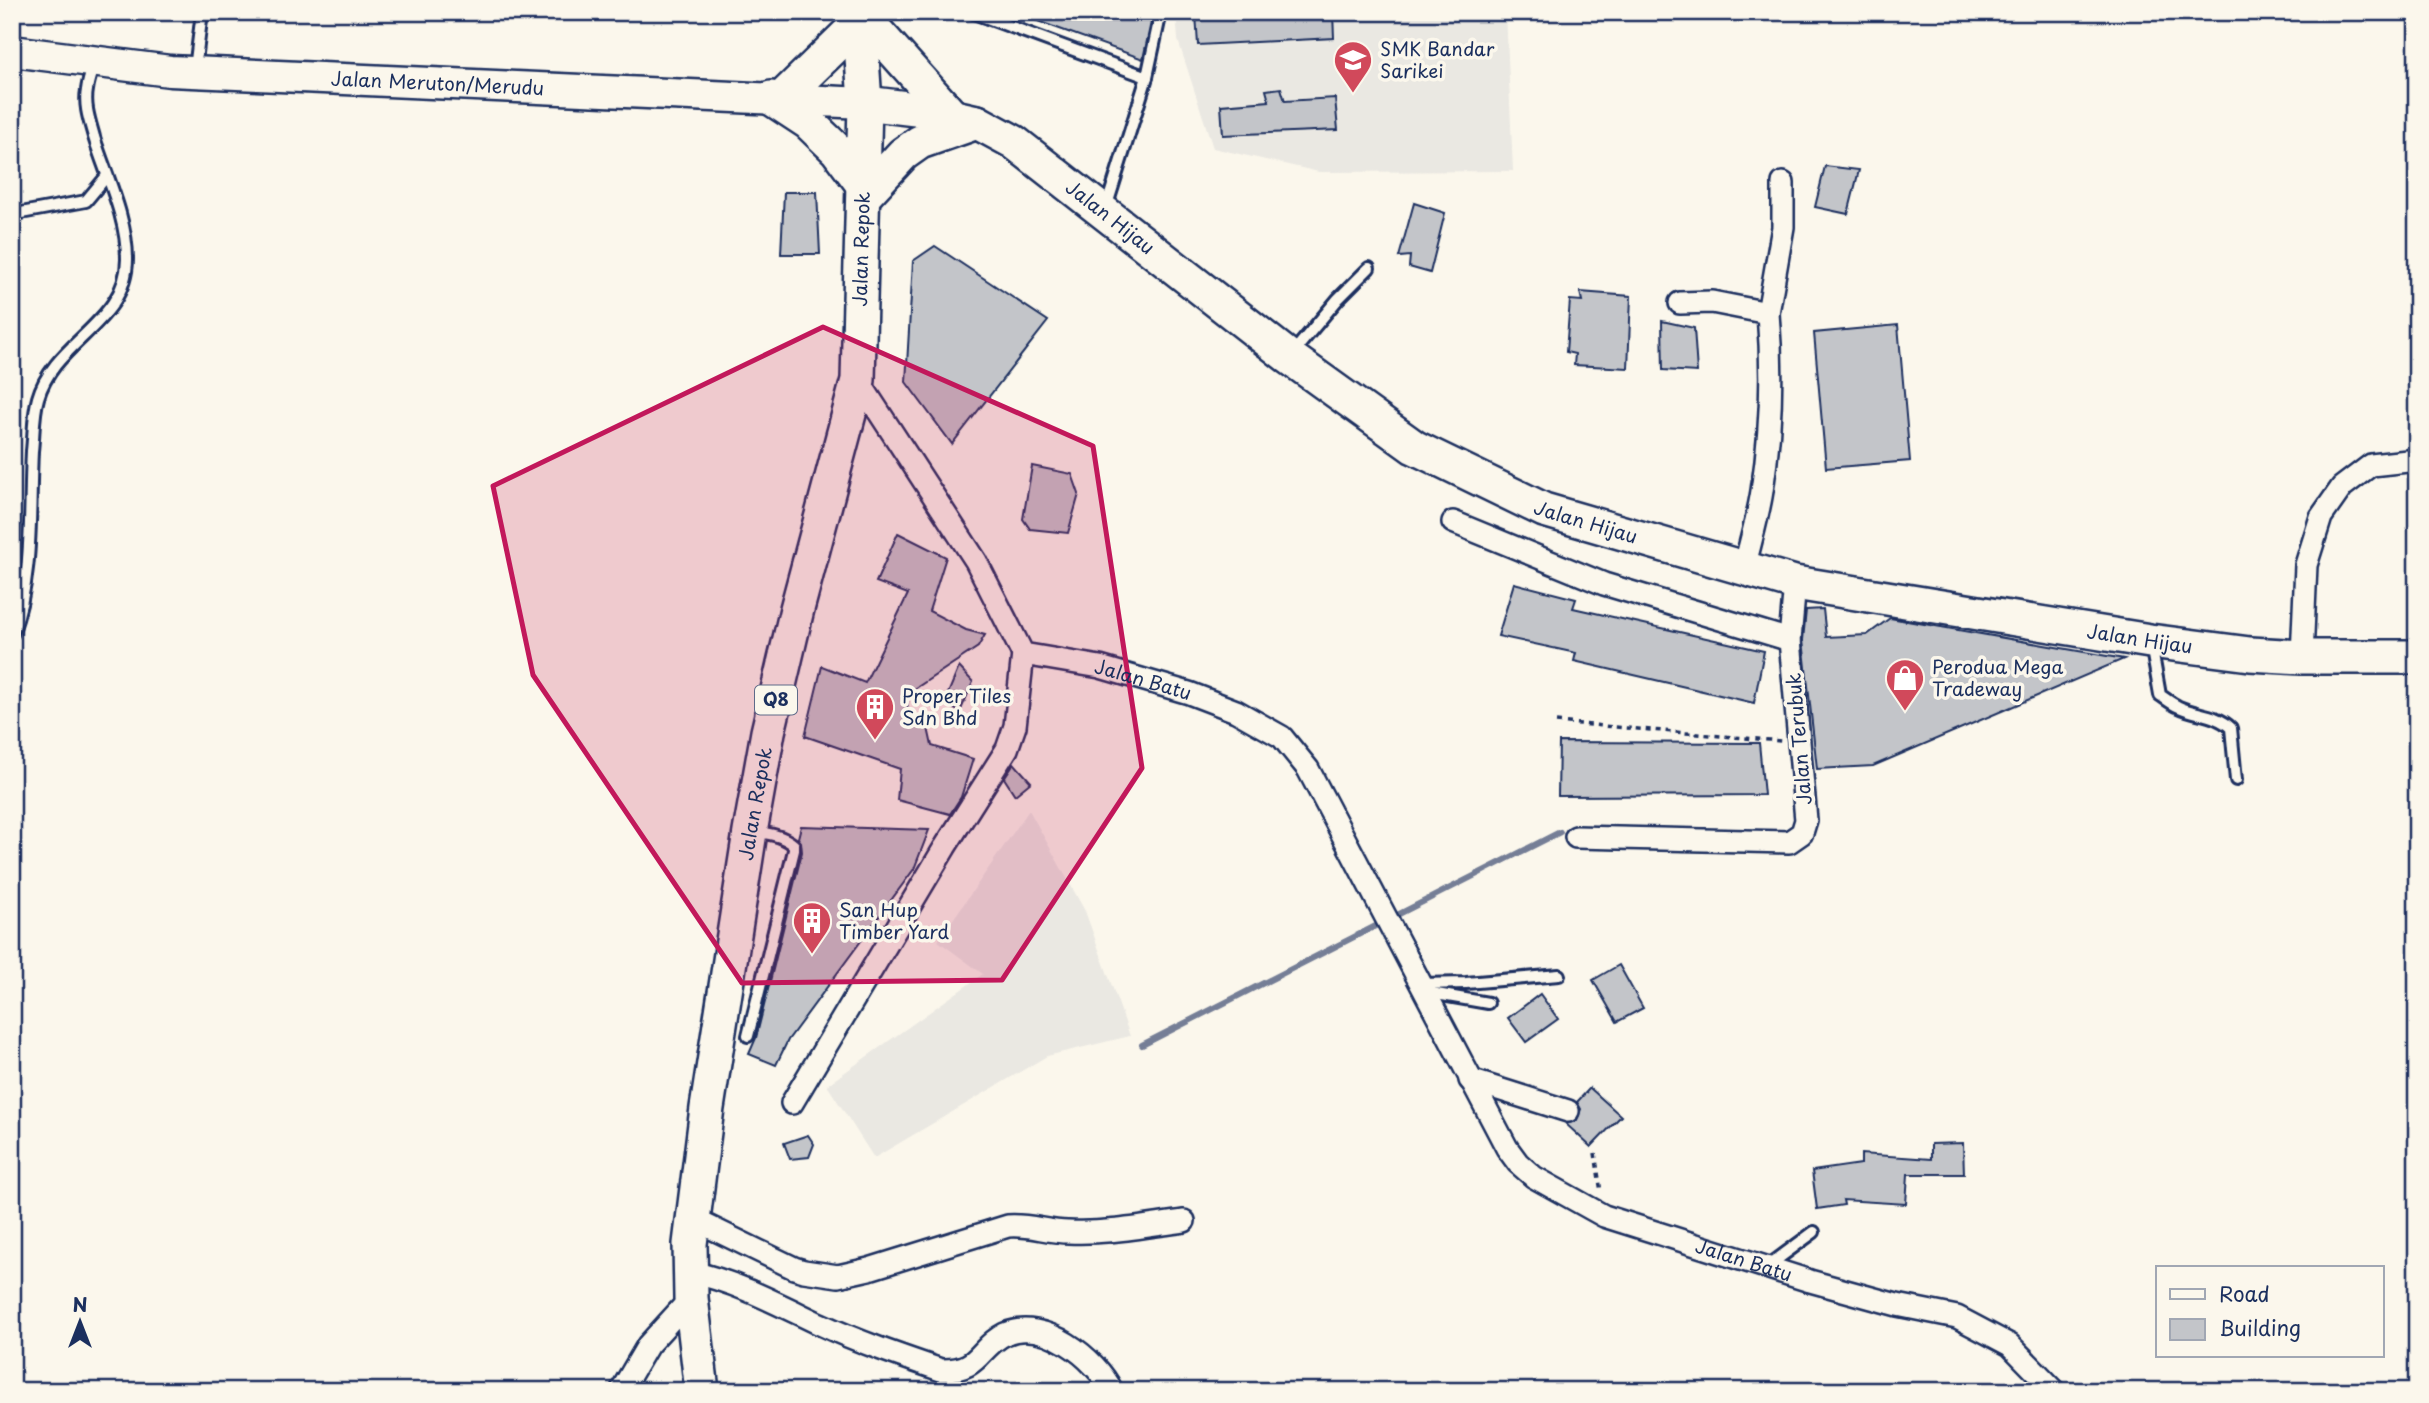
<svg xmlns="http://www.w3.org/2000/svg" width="2429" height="1403" viewBox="0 0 2429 1403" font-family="'Playpen Sans',sans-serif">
	<rect width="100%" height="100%" fill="#fbf7ec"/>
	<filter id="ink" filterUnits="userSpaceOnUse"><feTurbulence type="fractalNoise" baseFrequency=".0143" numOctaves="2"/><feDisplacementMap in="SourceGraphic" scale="14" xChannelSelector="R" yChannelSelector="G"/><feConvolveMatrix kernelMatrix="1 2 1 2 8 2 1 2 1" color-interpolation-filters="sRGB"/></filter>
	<g filter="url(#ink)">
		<g fill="#eae8e2">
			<path d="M1176 12H1506L1513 171 1319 172 1213 148 1178 40Z"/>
			<path d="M1029 810 1085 911 1130 1036 1047 1056 874 1158 827 1085 983 974 938 941Z"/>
		</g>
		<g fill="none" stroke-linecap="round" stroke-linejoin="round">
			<path stroke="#747e96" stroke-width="6" d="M1142 1045 1560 832"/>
		</g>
		<g fill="#c3c5c9" stroke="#1b2f5e" stroke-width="2">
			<path d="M1018 12H1150L1153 13 1143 59 1018 14Z"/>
			<path d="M1216 12H1333L1334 38 1198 45 1196 14Z"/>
			<path d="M1281 88 1285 101 1335 98 1338 130 1223 135 1221 105 1269 101 1266 90Z"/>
			<path d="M1825 166 1859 170 1848 214 1815 207Z"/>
			<path d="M784 192H817L820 254H781Z"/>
			<path d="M1414 203 1445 213 1430 273 1409 267 1410 256 1399 257Z"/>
			<path d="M935 246 1048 321 952 444 906 382 913 261Z"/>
			<path d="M1580 292 1631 296 1628 368 1574 365 1575 354 1566 352 1570 300 1582 301Z"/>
			<path d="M1662 321 1694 328 1697 372 1663 370Z"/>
			<path d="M1898 325 1910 461 1826 468 1814 333Z"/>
			<path d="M1032 466 1072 474 1079 494 1068 533 1030 529 1023 519Z"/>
			<path d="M898 533 946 557 929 611 966 630 985 635 978 647 907 694 908 719 927 723 932 746 973 759 961 797 950 814 897 800 900 769 805 736 822 666 865 683 908 594 876 582Z"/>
			<path d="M1514 583 1576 599 1573 608 1764 651 1754 703 1574 661 1576 653 1498 636Z"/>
			<path d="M1823 609 1826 637 1867 635 1890 618 2124 659 1873 766 1817 769 1803 640 1806 610Z"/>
			<path d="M959 667 973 682 960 712 944 703Z"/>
			<path d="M1559 742 1759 743 1764 795 1558 796Z"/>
			<path d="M1014 763 1031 782 1015 795 1004 778Z"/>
			<path d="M801 826 929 830 914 869 788 1040 776 1065 749 1054 756 1038 802 852 801 842 798 838Z"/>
			<path d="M1619 965 1643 1008 1617 1022 1593 980Z"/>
			<path d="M1540 994 1558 1019 1526 1042 1508 1018Z"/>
			<path d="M1590 1088 1621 1116 1591 1147 1566 1124 1577 1120 1581 1109 1577 1102Z"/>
			<path d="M808 1135 814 1144 809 1157 790 1159 784 1143Z"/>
			<path d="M1963 1143 1964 1174H1908L1906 1204 1843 1200 1844 1205 1817 1209 1812 1171 1861 1164V1154L1931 1159V1144Z"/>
		</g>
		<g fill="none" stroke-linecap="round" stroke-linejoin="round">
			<g stroke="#1b2f5e" stroke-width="16">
				<g id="lane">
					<path d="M971 12 1147 77"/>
					<path d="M195 69 202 12"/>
					<path d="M1106 208 1147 77 1161 12"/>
					<path d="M12 217 21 213 86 201 106 177"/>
					<path d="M1291 355 1338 299 1369 268"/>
					<path d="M12 634C34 577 29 511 32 451 34 434 33 415 38 398 54 341 127 323 127 259 127 217 106 176 94 137 90 122 84 106 87 90 88 81 91 73 94 64"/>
					<path d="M2151 644 2160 695C2166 699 2172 704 2179 707 2196 715 2217 714 2231 728L2236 780"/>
					<path d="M1421 984 1466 983 1559 975"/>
					<path d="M1425 992 1488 1003"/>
					<path d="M748 1036 794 850V845C782 835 767 833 753 832"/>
					<path d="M1768 1266 1814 1232"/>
				</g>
			</g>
			<g stroke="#1b2f5e" stroke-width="26">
				<g id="street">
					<path d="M1680 303 1712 302 1768 313C1773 371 1771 433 1762 491 1758 517 1750 543 1744 569"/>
					<path d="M1768 313 1783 227V183"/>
					<path id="s1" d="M858 380 976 561 1023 654 1100 667 1189 693 1236 711 1282 737 1308 769 1507 1148 1518 1163 1534 1177 1604 1216 1810 1281 1897 1305 1957 1317 2010 1345 2055 1391"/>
					<path d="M1453 522 1604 584 1790 640"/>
					<path d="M2302 657 2306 565 2321 517 2342 487 2371 465 2417 460"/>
					<path d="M1576 837 1789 842 1802 833 1806 820 1790 640 1795 583"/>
					<path d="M1470 1080 1568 1111"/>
					<path d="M792 1103 945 847 1007 749 1015 726 1023 654"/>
					<path d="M693 1219 794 1268 804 1271 838 1276 869 1269 1008 1226C1029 1224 1047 1232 1068 1232 1107 1234 1146 1226 1184 1221"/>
					<path d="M691 1272C737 1282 778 1304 820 1324 859 1342 900 1356 941 1370 981 1371 977 1348 1005 1334 1044 1317 1096 1358 1112 1391"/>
					<path d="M621 1391 648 1345 691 1298"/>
				</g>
			</g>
			<g stroke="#1b2f5e" stroke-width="35">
				<g id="secondary">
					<path id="s2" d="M12 51 170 71 865 103"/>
				</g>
			</g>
			<g stroke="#1b2f5e" stroke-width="38">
				<g id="primary">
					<path d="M859 12 952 116"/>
					<path d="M771 98 809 123 837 150 864 186"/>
					<path d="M782 98 859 23"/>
					<path id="s3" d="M865 103 924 110 977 122 1014 142 1289 357 1414 447 1544 510 1795 583 2150 641 2250 654 2302 657H2417"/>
					<path d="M864 196 903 154 920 142 977 122"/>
					<path id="s4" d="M702 1391 691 1298 690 1244 707 1108 750 832 768 732 797 609 858 380 865 103 859 12"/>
				</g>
			</g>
			<g stroke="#1b2f5e" stroke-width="3.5" stroke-dasharray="5 5" stroke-linecap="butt">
				<path d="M1556 722 1781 741"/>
				<path d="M1595 1153 1601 1192"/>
			</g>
			<use href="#lane" stroke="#fbf7ec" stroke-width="10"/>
			<use href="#street" stroke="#fbf7ec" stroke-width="21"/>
			<use href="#secondary" stroke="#fbf7ec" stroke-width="30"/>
			<use href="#primary" stroke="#fbf7ec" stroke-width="33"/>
		</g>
	</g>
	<path fill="#c2185b" fill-opacity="0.2" stroke="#c2185b" stroke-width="5" stroke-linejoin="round" d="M823 327 1093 446 1142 768 1002 980 742 983 533 675 493 486Z"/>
	<defs>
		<g id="school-pin" transform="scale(2.0125)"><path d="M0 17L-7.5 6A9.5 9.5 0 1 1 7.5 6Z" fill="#d1495b" stroke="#fbf7ec"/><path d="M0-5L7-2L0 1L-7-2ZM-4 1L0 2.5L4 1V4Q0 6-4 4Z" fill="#fff"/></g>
		<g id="shop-pin" transform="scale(2.0125)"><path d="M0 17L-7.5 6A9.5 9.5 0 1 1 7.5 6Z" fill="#d1495b" stroke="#fbf7ec"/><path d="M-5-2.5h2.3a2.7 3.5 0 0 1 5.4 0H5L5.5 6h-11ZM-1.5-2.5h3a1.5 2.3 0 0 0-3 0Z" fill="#fff"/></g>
		<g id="building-pin" transform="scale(2.0125)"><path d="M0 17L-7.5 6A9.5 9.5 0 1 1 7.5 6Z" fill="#d1495b" stroke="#fbf7ec"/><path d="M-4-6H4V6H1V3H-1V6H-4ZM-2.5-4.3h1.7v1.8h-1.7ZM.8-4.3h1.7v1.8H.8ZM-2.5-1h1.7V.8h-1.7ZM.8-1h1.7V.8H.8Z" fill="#fff"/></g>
	</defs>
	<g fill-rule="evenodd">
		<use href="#school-pin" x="1353" y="60"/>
		<use href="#shop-pin" x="1905" y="678"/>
		<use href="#building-pin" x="875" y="707"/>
		<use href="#building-pin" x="812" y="921"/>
	</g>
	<g text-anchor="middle" stroke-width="7" stroke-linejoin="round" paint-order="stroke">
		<rect fill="#fbf7ec" stroke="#5e6b89" stroke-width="2" x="755" y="685.5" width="42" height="29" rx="5"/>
		<g font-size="18" font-weight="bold" fill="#1b2f5e">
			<text x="776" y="706">Q8</text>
		</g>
		<g font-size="19" fill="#1b2f5e" stroke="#fbf7ec" text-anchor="start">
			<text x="1380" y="56">SMK Bandar<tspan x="1380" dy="22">Sarikei</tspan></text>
			<text x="1932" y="674">Perodua Mega<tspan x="1932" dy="22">Tradeway</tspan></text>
			<text x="902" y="703">Proper Tiles<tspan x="902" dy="22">Sdn Bhd</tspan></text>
			<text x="839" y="917">San Hup<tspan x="839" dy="22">Timber Yard</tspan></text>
		</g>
		<g font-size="19" fill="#1b2f5e" stroke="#fbf7ec">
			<text dy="7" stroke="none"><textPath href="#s2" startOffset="427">Jalan Meruton/Merudu</textPath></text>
			<text dy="7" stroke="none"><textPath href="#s3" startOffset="278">Jalan Hijau</textPath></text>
			<text dy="7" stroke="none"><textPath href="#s4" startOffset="1160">Jalan Repok</textPath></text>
			<text dy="7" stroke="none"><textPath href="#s3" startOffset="847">Jalan Hijau</textPath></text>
			<text dy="7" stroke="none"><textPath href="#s3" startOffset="1414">Jalan Hijau</textPath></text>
			<text dy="7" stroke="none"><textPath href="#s1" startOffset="443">Jalan Batu</textPath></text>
			<text transform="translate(1799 739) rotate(-95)" y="7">Jalan Terubuk</text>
			<text dy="7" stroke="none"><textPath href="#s4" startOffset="593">Jalan Repok</textPath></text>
			<text dy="7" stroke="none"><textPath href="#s1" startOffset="1330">Jalan Batu</textPath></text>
		</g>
	</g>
	<rect width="2429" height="1403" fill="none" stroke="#fbf7ec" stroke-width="42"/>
	<rect x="21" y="21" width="2387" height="1361" fill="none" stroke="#1b2f5e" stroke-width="2.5" filter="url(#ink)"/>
	<rect x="2156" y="1266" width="228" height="91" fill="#fbf7ec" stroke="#a1a7b3" stroke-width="2"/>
	<rect x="2170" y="1289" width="35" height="10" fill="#fbf7ec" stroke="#a1a7b3" stroke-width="2"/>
	<text x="2219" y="1302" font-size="21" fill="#1b2f5e">Road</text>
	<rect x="2170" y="1319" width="35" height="21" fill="#c3c5c9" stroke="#a1a7b3" stroke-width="2"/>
	<text x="2219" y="1336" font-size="21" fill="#1b2f5e">Building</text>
	<g transform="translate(80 1322)" stroke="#fbf7ec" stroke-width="5" paint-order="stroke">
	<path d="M0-5L12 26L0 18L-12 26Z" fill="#1b2f5e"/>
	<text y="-10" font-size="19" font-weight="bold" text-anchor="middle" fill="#1b2f5e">N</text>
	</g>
</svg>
